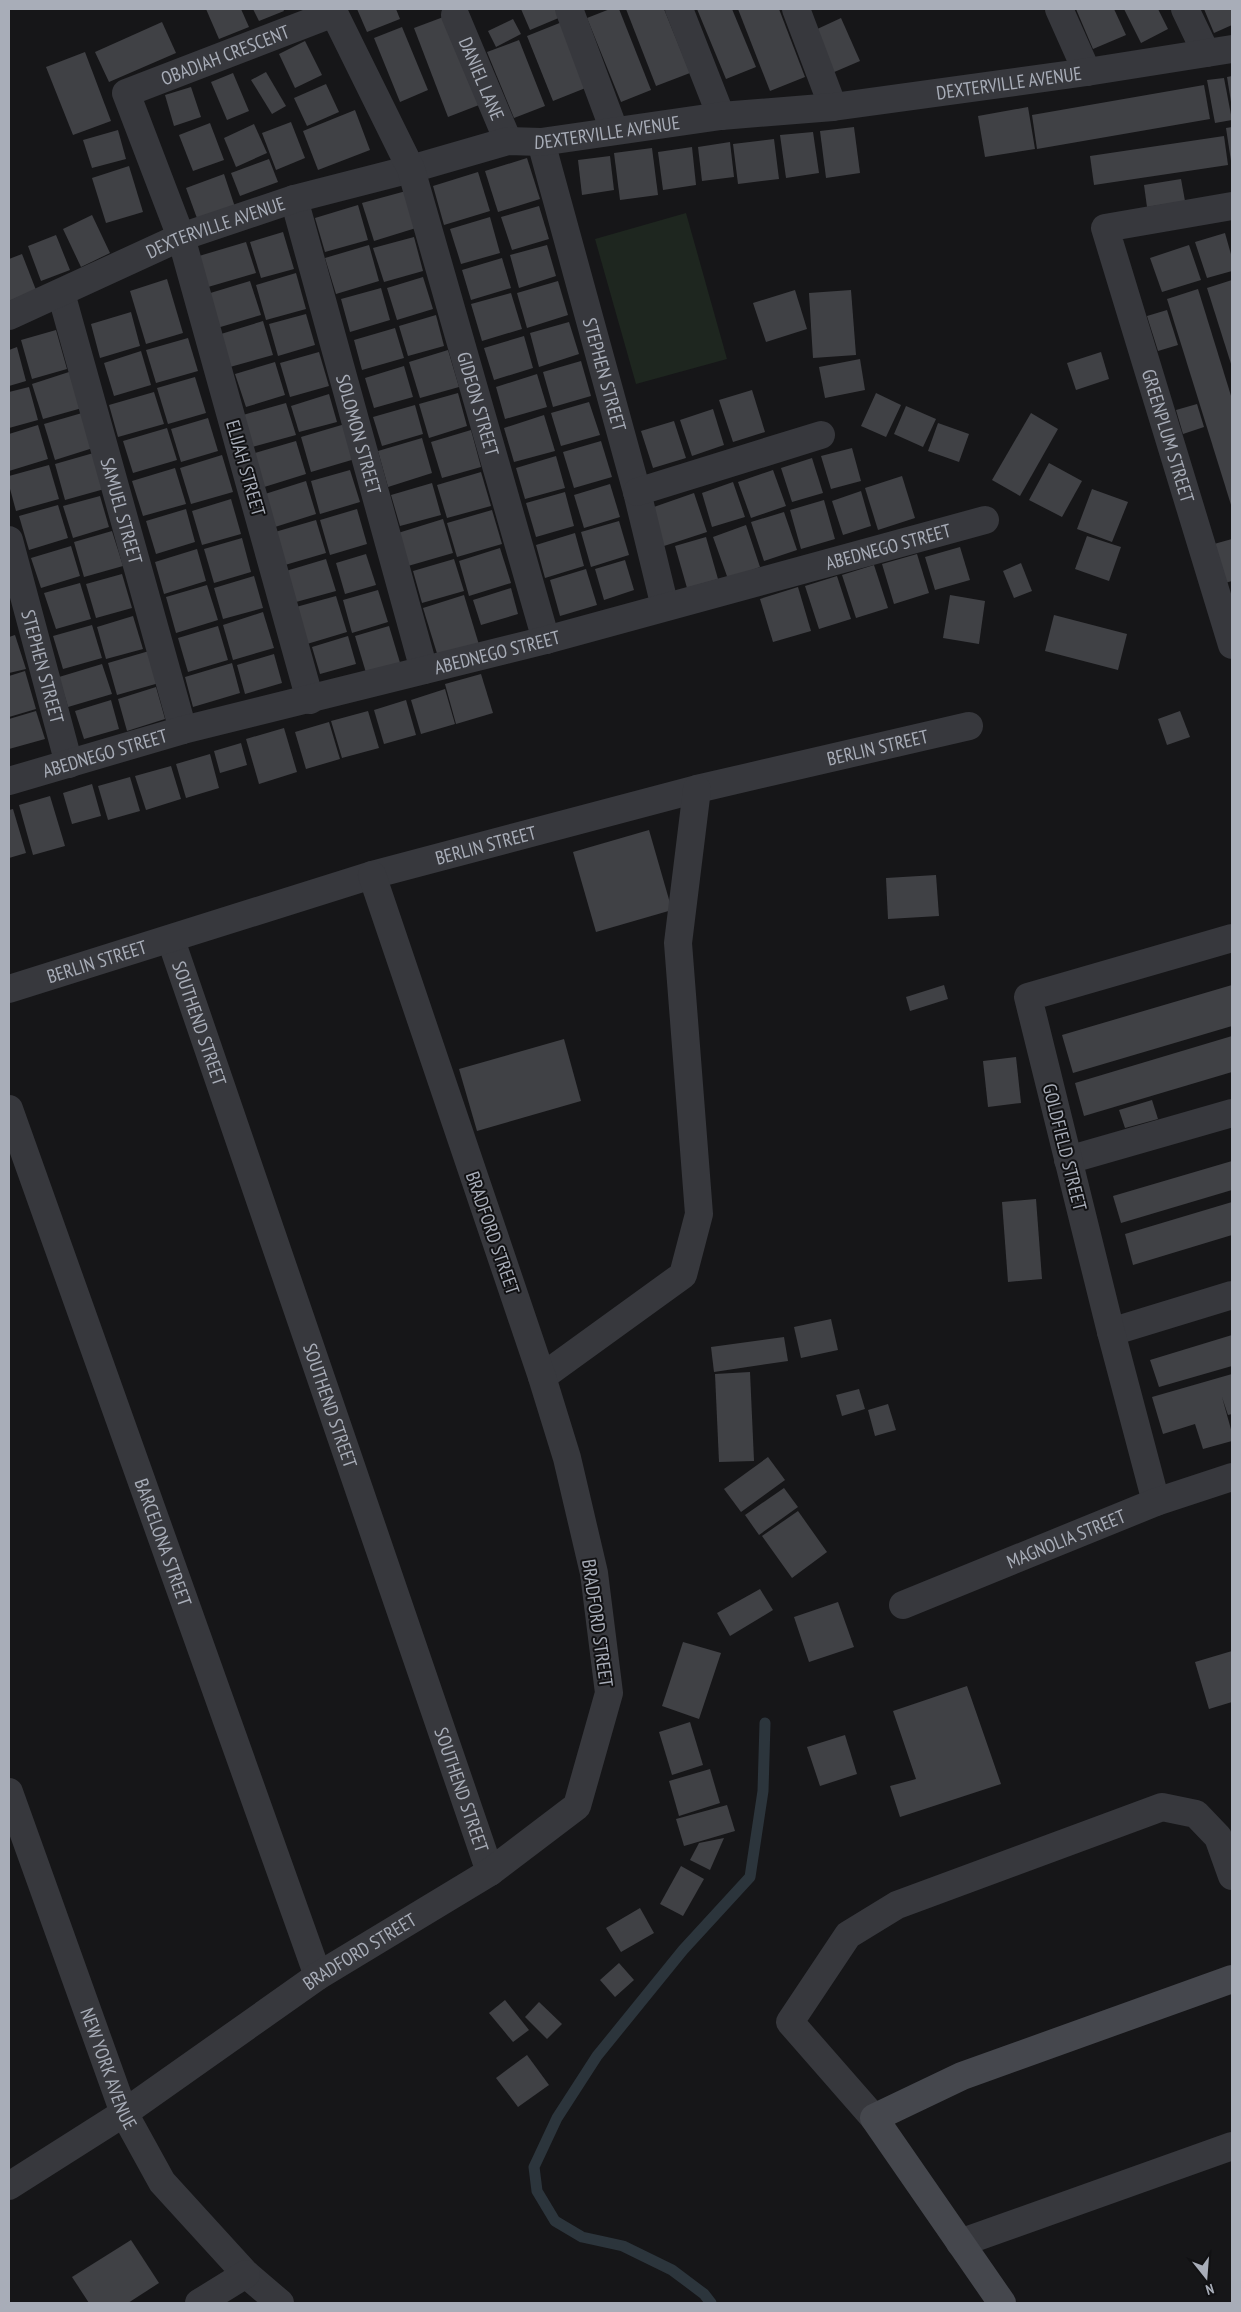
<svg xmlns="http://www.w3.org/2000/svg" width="1241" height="2312" viewBox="0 0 1241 2312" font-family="'PT Sans Narrow',sans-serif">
	<rect width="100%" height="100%" fill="#161618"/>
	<path fill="#1e261f" d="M686 213 727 359 636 384 595 239Z"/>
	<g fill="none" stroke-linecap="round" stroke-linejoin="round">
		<path stroke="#2c353c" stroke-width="11" d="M711 2303 704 2294 672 2270 623 2246 582 2237 555 2221 537 2191 534 2167 557 2118 597 2056 683 1950 750 1877 763 1791 765 1723"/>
	</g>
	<g fill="#404145">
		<path d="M206 9H241L249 27 219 39Z"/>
		<path d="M253 9H283L284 11 259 21Z"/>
		<path d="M357 9H396L400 19 367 32Z"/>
		<path d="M521 9H557L561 17 530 30Z"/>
		<path d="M610 9H619L651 90 621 102 587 18Z"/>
		<path d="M626 9H664L690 73 656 86Z"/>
		<path d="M697 9H732L756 67 726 79Z"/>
		<path d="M738 9H779L805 77 770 91Z"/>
		<path d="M1076 9H1114L1126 35 1093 49Z"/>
		<path d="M1124 9H1158L1168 29 1141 43Z"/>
		<path d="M1204 9H1232V25L1214 33Z"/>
		<path d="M446 16 479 105 448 117 414 28Z"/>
		<path d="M841 18 860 61 832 73 813 31Z"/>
		<path d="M513 19 521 34 496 47 488 31Z"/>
		<path d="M162 22 176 53 109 82 95 52Z"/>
		<path d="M562 22 588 87 553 101 527 36Z"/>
		<path d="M402 27 428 90 400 102 374 38Z"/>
		<path d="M519 40 545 106 514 118 487 52Z"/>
		<path d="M305 41 322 75 295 88 279 54Z"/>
		<path d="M85 52 111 121 73 135 46 67Z"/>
		<path d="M266 72 286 106 272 114 251 80Z"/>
		<path d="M233 73 249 111 227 120 211 82Z"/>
		<path d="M1232 76V102H1231L1227 77Z"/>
		<path d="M1224 78 1232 120 1215 123 1207 80Z"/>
		<path d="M326 84 339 112 307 126 294 98Z"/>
		<path d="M1204 85 1210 119 1037 149 1032 115Z"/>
		<path d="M191 87 201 117 174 126 165 95Z"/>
		<path d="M1028 107 1035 149 985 157 978 116Z"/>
		<path d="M355 110 370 150 318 170 303 131Z"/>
		<path d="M291 122 305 158 276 170 262 133Z"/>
		<path d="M210 123 224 160 193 171 179 135Z"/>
		<path d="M254 124 267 153 236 167 224 138Z"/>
		<path d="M854 127 860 173 826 178 820 131Z"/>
		<path d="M1232 127V161H1231L1226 128Z"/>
		<path d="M118 130 126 159 92 168 83 140Z"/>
		<path d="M813 132 819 173 786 178 780 135Z"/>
		<path d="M1224 136 1228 165 1094 185 1090 156Z"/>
		<path d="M774 139 779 179 738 184 733 144Z"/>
		<path d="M730 142 734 177 702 181 698 147Z"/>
		<path d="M692 147 696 185 663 190 658 152Z"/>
		<path d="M652 148 658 195 620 200 614 153Z"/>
		<path d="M610 156 614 190 582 195 578 160Z"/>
		<path d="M527 158 540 199 498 212 485 171Z"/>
		<path d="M269 159 278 182 240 196 231 173Z"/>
		<path d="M129 166 143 212 106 223 92 178Z"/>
		<path d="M478 172 490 211 444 225 433 186Z"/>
		<path d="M224 174 235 207 198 221 186 188Z"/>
		<path d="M1181 179 1185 201 1147 207 1144 185Z"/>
		<path d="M406 191 416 228 374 241 362 203Z"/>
		<path d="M358 205 368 240 325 252 315 218Z"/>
		<path d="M539 206 549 239 512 250 501 217Z"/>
		<path d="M92 215 110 253 81 267 63 229Z"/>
		<path d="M490 217 500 253 461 264 450 229Z"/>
		<path d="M283 232 294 269 261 278 250 242Z"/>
		<path d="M1225 233 1232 258V271L1207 278 1195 242Z"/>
		<path d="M56 235 70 270 41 281 28 246Z"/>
		<path d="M414 237 423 271 384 282 373 248Z"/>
		<path d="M246 242 256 273 208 287 199 256Z"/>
		<path d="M369 245 379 281 336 294 325 258Z"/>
		<path d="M547 245 556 276 519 288 510 255Z"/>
		<path d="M1189 245 1201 280 1162 292 1150 258Z"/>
		<path d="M22 254 36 290 9 301V259Z"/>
		<path d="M502 258 511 288 471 300 462 270Z"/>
		<path d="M296 273 306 309 266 320 256 285Z"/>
		<path d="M423 277 433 309 397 320 387 288Z"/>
		<path d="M167 279 183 333 146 344 130 291Z"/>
		<path d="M1232 280V367L1207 288Z"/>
		<path d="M250 281 261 315 217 328 207 294Z"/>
		<path d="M558 281 568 315 527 328 517 293Z"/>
		<path d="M381 288 390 320 350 332 341 299Z"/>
		<path d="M1198 289 1232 399V508L1167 299Z"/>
		<path d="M795 290 807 329 766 342 753 303Z"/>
		<path d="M851 290 856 355 813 358 809 293Z"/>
		<path d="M511 293 522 329 482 341 471 304Z"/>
		<path d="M1167 310 1178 345 1158 351 1147 316Z"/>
		<path d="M131 312 140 346 100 358 91 324Z"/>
		<path d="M306 314 315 345 278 356 269 324Z"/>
		<path d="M436 315 444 346 408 356 399 326Z"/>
		<path d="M263 321 273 355 230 367 221 334Z"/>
		<path d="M569 322 579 354 539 367 530 333Z"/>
		<path d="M395 328 404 358 362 370 354 340Z"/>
		<path d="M56 330 67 369 32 379 21 340Z"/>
		<path d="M524 336 533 368 494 380 484 348Z"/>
		<path d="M188 338 198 371 156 383 146 350Z"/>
		<path d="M17 347 26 381 9 386V350Z"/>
		<path d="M448 350 459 387 420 398 409 362Z"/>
		<path d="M141 351 151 385 114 396 104 363Z"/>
		<path d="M319 352 329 386 290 397 280 363Z"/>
		<path d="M1101 352 1109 379 1076 390 1067 363Z"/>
		<path d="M860 359 865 390 825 398 819 367Z"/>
		<path d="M581 361 591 396 553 407 543 372Z"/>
		<path d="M275 362 285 395 246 407 235 374Z"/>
		<path d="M404 366 413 397 374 408 365 378Z"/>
		<path d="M72 371 82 408 43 419 32 384Z"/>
		<path d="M537 374 547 407 505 419 496 387Z"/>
		<path d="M195 377 206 413 168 424 157 388Z"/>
		<path d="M29 387 38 420 9 428V392Z"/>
		<path d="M752 390 765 432 733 442 719 400Z"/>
		<path d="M154 392 164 424 118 437 109 405Z"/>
		<path d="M458 393 467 426 429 438 419 404Z"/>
		<path d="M876 393 901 405 886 437 861 426Z"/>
		<path d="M329 394 337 422 299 432 291 406Z"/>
		<path d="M589 402 600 435 561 446 551 413Z"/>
		<path d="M286 403 296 435 252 447 243 415Z"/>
		<path d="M1197 404 1204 427 1183 434 1176 410Z"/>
		<path d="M415 405 423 434 382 446 373 417Z"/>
		<path d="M906 406 936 419 923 447 894 434Z"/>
		<path d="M713 409 724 445 692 456 680 420Z"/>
		<path d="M82 413 93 448 55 460 44 424Z"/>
		<path d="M1031 413 1058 429 1020 496 992 480Z"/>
		<path d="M544 415 555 451 514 462 504 428Z"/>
		<path d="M208 418 218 451 181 462 171 429Z"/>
		<path d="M674 421 686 458 653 468 641 431Z"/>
		<path d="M938 423 969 434 959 462 928 451Z"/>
		<path d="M345 424 355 459 311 472 301 437Z"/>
		<path d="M38 425 48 459 9 471V434Z"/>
		<path d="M167 428 177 460 133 473 123 441Z"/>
		<path d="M471 430 481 467 442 478 431 442Z"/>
		<path d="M422 438 432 473 388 487 378 451Z"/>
		<path d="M296 441 306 474 261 488 251 454Z"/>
		<path d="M601 441 612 477 574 488 563 452Z"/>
		<path d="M852 448 861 481 831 489 821 456Z"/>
		<path d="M97 452 108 488 65 500 55 464Z"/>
		<path d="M222 455 233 492 191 504 180 468Z"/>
		<path d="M556 456 565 488 525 499 516 468Z"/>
		<path d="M812 458 823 493 792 502 781 468Z"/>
		<path d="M1049 463 1082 481 1062 517 1029 500Z"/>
		<path d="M49 465 59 499 16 511 9 485V476Z"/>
		<path d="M175 468 186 504 143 516 132 481Z"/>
		<path d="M350 470 360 502 320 514 311 481Z"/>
		<path d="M773 470 786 506 751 518 738 482Z"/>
		<path d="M481 472 491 506 447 518 437 485Z"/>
		<path d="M902 476 915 518 878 530 865 488Z"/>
		<path d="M306 481 316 514 275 527 265 494Z"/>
		<path d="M733 482 745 517 712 527 702 493Z"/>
		<path d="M432 483 441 515 400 526 391 495Z"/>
		<path d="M610 484 620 517 584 528 574 495Z"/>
		<path d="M1092 489 1128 502 1112 542 1077 529Z"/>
		<path d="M861 491 871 526 843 535 832 501Z"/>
		<path d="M565 492 574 526 536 537 526 503Z"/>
		<path d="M694 493 707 532 664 546 651 508Z"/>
		<path d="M100 496 109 527 73 538 63 506Z"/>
		<path d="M231 499 241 534 202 545 192 511Z"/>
		<path d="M824 500 835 539 801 549 790 510Z"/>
		<path d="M58 505 68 538 29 550 19 516Z"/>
		<path d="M186 509 195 542 156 554 146 521Z"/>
		<path d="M357 509 367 544 330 555 320 520Z"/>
		<path d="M492 510 502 544 457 557 447 523Z"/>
		<path d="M784 512 797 550 764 561 751 522Z"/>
		<path d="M443 519 453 553 408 566 398 533Z"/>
		<path d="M316 520 326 553 285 565 275 532Z"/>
		<path d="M619 521 629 555 591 567 581 532Z"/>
		<path d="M746 525 760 567 728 579 713 537Z"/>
		<path d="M112 531 123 566 84 577 74 542Z"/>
		<path d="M575 533 584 566 545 578 536 545Z"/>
		<path d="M1087 536 1121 547 1109 581 1075 569Z"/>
		<path d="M706 537 718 579 687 588 675 546Z"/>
		<path d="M242 538 251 572 214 583 204 549Z"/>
		<path d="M1232 539V581L1225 583 1214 544Z"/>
		<path d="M71 546 80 576 41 588 31 558Z"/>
		<path d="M960 547 970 580 935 590 925 557Z"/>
		<path d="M500 548 511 583 469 596 459 561Z"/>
		<path d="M197 549 206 581 164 594 155 562Z"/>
		<path d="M366 554 376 585 345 594 336 563Z"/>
		<path d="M917 554 929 593 894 604 882 564Z"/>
		<path d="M326 559 336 591 296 602 286 571Z"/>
		<path d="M454 559 464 591 422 603 413 571Z"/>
		<path d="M625 560 634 590 604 600 595 569Z"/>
		<path d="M1021 563 1032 591 1014 598 1003 571Z"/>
		<path d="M874 565 888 608 856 618 842 575Z"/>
		<path d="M586 569 597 605 560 616 550 580Z"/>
		<path d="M122 574 132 608 96 618 86 584Z"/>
		<path d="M254 576 263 608 223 619 214 588Z"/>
		<path d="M837 576 851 619 819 629 805 586Z"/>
		<path d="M80 583 91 619 56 629 44 593Z"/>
		<path d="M207 585 218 620 176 633 166 597Z"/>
		<path d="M798 587 811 631 773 642 760 599Z"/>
		<path d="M511 588 518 614 481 625 473 600Z"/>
		<path d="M378 590 388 622 352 633 343 600Z"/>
		<path d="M464 595 480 648 439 660 423 608Z"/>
		<path d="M950 595 985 601 979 644 943 638Z"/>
		<path d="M336 596 347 632 307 644 296 607Z"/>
		<path d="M263 612 274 648 233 660 223 625Z"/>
		<path d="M1054 615 1127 634 1118 670 1045 651Z"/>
		<path d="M133 616 143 649 106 659 97 627Z"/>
		<path d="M92 625 102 658 63 669 53 636Z"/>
		<path d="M218 626 228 660 188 672 178 638Z"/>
		<path d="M389 626 401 666 367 676 355 636Z"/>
		<path d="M15 635 26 669 9 673V637Z"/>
		<path d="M348 636 356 664 320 674 312 647Z"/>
		<path d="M149 651 159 683 117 695 108 663Z"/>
		<path d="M274 654 282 683 245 694 237 665Z"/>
		<path d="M232 663 240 693 193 707 185 677Z"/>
		<path d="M102 664 112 694 68 707 59 677Z"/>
		<path d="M25 671 36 709 9 717V676Z"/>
		<path d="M481 674 493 713 456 724 445 684Z"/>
		<path d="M156 687 165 719 127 731 118 699Z"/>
		<path d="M445 689 455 724 421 734 411 700Z"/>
		<path d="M111 700 119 729 84 739 75 711Z"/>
		<path d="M406 700 416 735 384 744 374 710Z"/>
		<path d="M36 711 45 739 9 749V719Z"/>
		<path d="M368 711 379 748 342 758 331 721Z"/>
		<path d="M1180 711 1190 737 1167 745 1158 719Z"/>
		<path d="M329 722 340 759 306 769 295 732Z"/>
		<path d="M284 728 297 772 259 784 246 739Z"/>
		<path d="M241 743 247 765 220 773 214 751Z"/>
		<path d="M210 754 219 788 186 798 176 764Z"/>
		<path d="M171 766 181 799 146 810 135 776Z"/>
		<path d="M130 777 140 811 108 820 98 786Z"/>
		<path d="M92 784 101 816 72 824 63 793Z"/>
		<path d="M50 796 65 846 33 855 19 805Z"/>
		<path d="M13 809 26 853 9 858V810Z"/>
		<path d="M649 830 672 910 596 932 573 852Z"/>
		<path d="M936 875 939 916 888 919 886 878Z"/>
		<path d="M944 985 948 999 910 1011 906 997Z"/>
		<path d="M1232 985V1026L1073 1073 1062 1035Z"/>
		<path d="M1232 1036V1072L1084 1116 1075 1083Z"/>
		<path d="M564 1039 581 1101 477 1131 459 1069Z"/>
		<path d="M1016 1057 1021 1103 988 1107 983 1061Z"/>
		<path d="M1152 1100 1158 1119 1125 1128 1119 1110Z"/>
		<path d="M1232 1161V1190L1121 1223 1113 1196Z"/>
		<path d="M1036 1199 1042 1279 1008 1282 1002 1202Z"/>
		<path d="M1232 1202V1235L1133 1265 1125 1234Z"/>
		<path d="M831 1319 838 1350 801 1358 794 1327Z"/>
		<path d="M1232 1335V1366L1159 1387 1150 1360Z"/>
		<path d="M784 1337 788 1361 714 1372 711 1347Z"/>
		<path d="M750 1372 754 1461 719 1462 715 1374Z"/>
		<path d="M1232 1374V1414L1228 1415 1222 1397 1232 1433V1441L1203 1449 1195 1424 1163 1434 1152 1397Z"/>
		<path d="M859 1389 865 1409 842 1416 836 1395Z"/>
		<path d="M888 1404 896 1430 875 1436 868 1410Z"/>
		<path d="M768 1457 785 1480 741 1512 724 1489Z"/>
		<path d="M784 1488 798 1507 759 1535 745 1515Z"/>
		<path d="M798 1511 827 1552 792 1578 762 1536Z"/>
		<path d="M760 1589 773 1610 730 1636 717 1613Z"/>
		<path d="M838 1602 854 1647 809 1662 794 1617Z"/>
		<path d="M683 1642 721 1653 699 1719 662 1706Z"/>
		<path d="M1232 1651V1702L1209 1709 1195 1662Z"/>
		<path d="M967 1686 1001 1784 900 1817 890 1786 916 1779 893 1711Z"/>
		<path d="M690 1722 703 1765 672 1775 659 1732Z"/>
		<path d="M845 1735 857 1774 820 1786 807 1747Z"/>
		<path d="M710 1769 720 1803 679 1816 669 1781Z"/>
		<path d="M727 1805 735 1831 684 1846 676 1819Z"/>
		<path d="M724 1838 710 1870 690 1860 699 1843Z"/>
		<path d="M681 1866 704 1879 683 1916 660 1904Z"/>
		<path d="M640 1908 654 1933 621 1952 606 1928Z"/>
		<path d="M619 1963 634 1980 615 1997 600 1980Z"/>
		<path d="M505 2000 529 2030 513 2042 489 2013Z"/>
		<path d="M539 2002 562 2024 547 2039 525 2017Z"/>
		<path d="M527 2055 549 2085 518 2107 496 2078Z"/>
		<path d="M131 2240 159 2283 128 2303H89L72 2277Z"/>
	</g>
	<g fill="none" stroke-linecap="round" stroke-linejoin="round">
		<g stroke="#37383d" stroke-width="28">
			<path d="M569 9 614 130"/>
			<path d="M679 9 721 116"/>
			<path d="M796 9 833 107"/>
			<path d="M1059 9 1087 72"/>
			<path d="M1185 9 1206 53"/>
			<path id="s1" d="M455 15 508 141"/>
			<path id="s2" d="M541 142 637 492 665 607"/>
			<path id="s3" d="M294 199 424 670"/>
			<path id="s4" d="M1232 206 1105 228 1232 645"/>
			<path id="s5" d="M61 293 183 730"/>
			<path id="s6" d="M9 316 181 237 294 199 411 169 508 141 541 142 721 116 833 107 1087 72 1232 49"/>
			<path d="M637 492 821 435"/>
			<path id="s7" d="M9 540 69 764"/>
			<path id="s8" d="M310 700 181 237 126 93 334 13 411 169 546 640"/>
			<path id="s9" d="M9 781 183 730 546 640 985 520"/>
			<path id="s10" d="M171 940 490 1872"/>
			<path id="s11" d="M9 989 372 875 697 789 969 726"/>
			<path id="s12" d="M9 1109 318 1976"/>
			<path d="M1068 1160 1232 1113"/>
			<path d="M1111 1332 1232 1295"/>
			<path d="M542 1377 683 1275 699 1214 678 943 697 789"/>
			<path d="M1156 1502 1111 1332 1028 997 1232 938"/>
			<path id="s13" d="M903 1605 1156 1502 1232 1477"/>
			<path id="s14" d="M9 1792 124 2113 162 2182 246 2274 280 2303"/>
			<path d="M874 2118 790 2022 848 1935 897 1905 1162 1807 1196 1814 1218 1837 1232 1876"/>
			<path id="s15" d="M9 2186 124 2113 318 1976 490 1872 577 1806 609 1693 594 1573 567 1458 542 1377 372 875"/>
			<path d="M960 2243 1232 2146"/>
			<path d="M199 2303 246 2274"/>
		</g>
		<path stroke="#45474d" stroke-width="28" d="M1002 2303 874 2118 962 2076 1232 1979"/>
	</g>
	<g text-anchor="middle" stroke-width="4" stroke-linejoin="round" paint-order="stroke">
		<g font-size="19" fill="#a8adb8" stroke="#111113">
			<text dy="7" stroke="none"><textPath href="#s8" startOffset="741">OBADIAH CRESCENT</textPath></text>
			<text dy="7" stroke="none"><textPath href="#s1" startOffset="69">DANIEL LANE</textPath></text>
			<text dy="7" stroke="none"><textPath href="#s6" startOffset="1035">DEXTERVILLE AVENUE</textPath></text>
			<text dy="7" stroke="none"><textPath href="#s6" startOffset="630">DEXTERVILLE AVENUE</textPath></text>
			<text dy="7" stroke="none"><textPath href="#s6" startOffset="225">DEXTERVILLE AVENUE</textPath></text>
			<text dy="7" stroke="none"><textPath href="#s2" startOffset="241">STEPHEN STREET</textPath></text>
			<text dy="7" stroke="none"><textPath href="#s8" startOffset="1276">GIDEON STREET</textPath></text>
			<text dy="7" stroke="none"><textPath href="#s3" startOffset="244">SOLOMON STREET</textPath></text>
			<text dy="7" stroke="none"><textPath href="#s4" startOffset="346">GREENPLUM STREET</textPath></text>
			<text transform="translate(246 468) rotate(74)" y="7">ELIJAH STREET</text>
			<text dy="7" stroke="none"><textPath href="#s5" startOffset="226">SAMUEL STREET</textPath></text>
			<text dy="7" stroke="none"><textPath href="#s9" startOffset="910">ABEDNEGO STREET</textPath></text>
			<text dy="7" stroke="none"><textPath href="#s9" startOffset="505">ABEDNEGO STREET</textPath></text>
			<text dy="7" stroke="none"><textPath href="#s7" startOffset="131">STEPHEN STREET</textPath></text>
			<text dy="7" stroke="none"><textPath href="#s11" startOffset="902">BERLIN STREET</textPath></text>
			<text dy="7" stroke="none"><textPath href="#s9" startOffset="100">ABEDNEGO STREET</textPath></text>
			<text dy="7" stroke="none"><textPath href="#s11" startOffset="498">BERLIN STREET</textPath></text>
			<text dy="7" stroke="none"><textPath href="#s11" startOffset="92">BERLIN STREET</textPath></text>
			<text dy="7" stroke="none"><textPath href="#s10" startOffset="88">SOUTHEND STREET</textPath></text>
			<text transform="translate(1065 1147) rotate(76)" y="7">GOLDFIELD STREET</text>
			<text transform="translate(493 1233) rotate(71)" y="7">BRADFORD STREET</text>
			<text dy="7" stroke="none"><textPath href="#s10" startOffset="492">SOUTHEND STREET</textPath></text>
			<text dy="7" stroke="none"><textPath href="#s13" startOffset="176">MAGNOLIA STREET</textPath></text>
			<text dy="7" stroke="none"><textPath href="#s12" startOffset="460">BARCELONA STREET</textPath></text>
			<text transform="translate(598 1623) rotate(82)" y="7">BRADFORD STREET</text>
			<text dy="7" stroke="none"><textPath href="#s10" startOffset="898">SOUTHEND STREET</textPath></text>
			<text dy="7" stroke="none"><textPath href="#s15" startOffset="422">BRADFORD STREET</textPath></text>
			<text dy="7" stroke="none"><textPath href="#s14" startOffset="294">NEW YORK AVENUE</textPath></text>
		</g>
	</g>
	<rect width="1241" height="2312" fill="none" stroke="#a8adb8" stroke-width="20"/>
	<g transform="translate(1206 2277) rotate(163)" stroke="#111113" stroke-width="4" paint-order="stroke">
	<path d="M0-4L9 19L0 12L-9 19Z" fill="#a8adb8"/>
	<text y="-8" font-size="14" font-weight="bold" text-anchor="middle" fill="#a8adb8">N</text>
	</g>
</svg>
